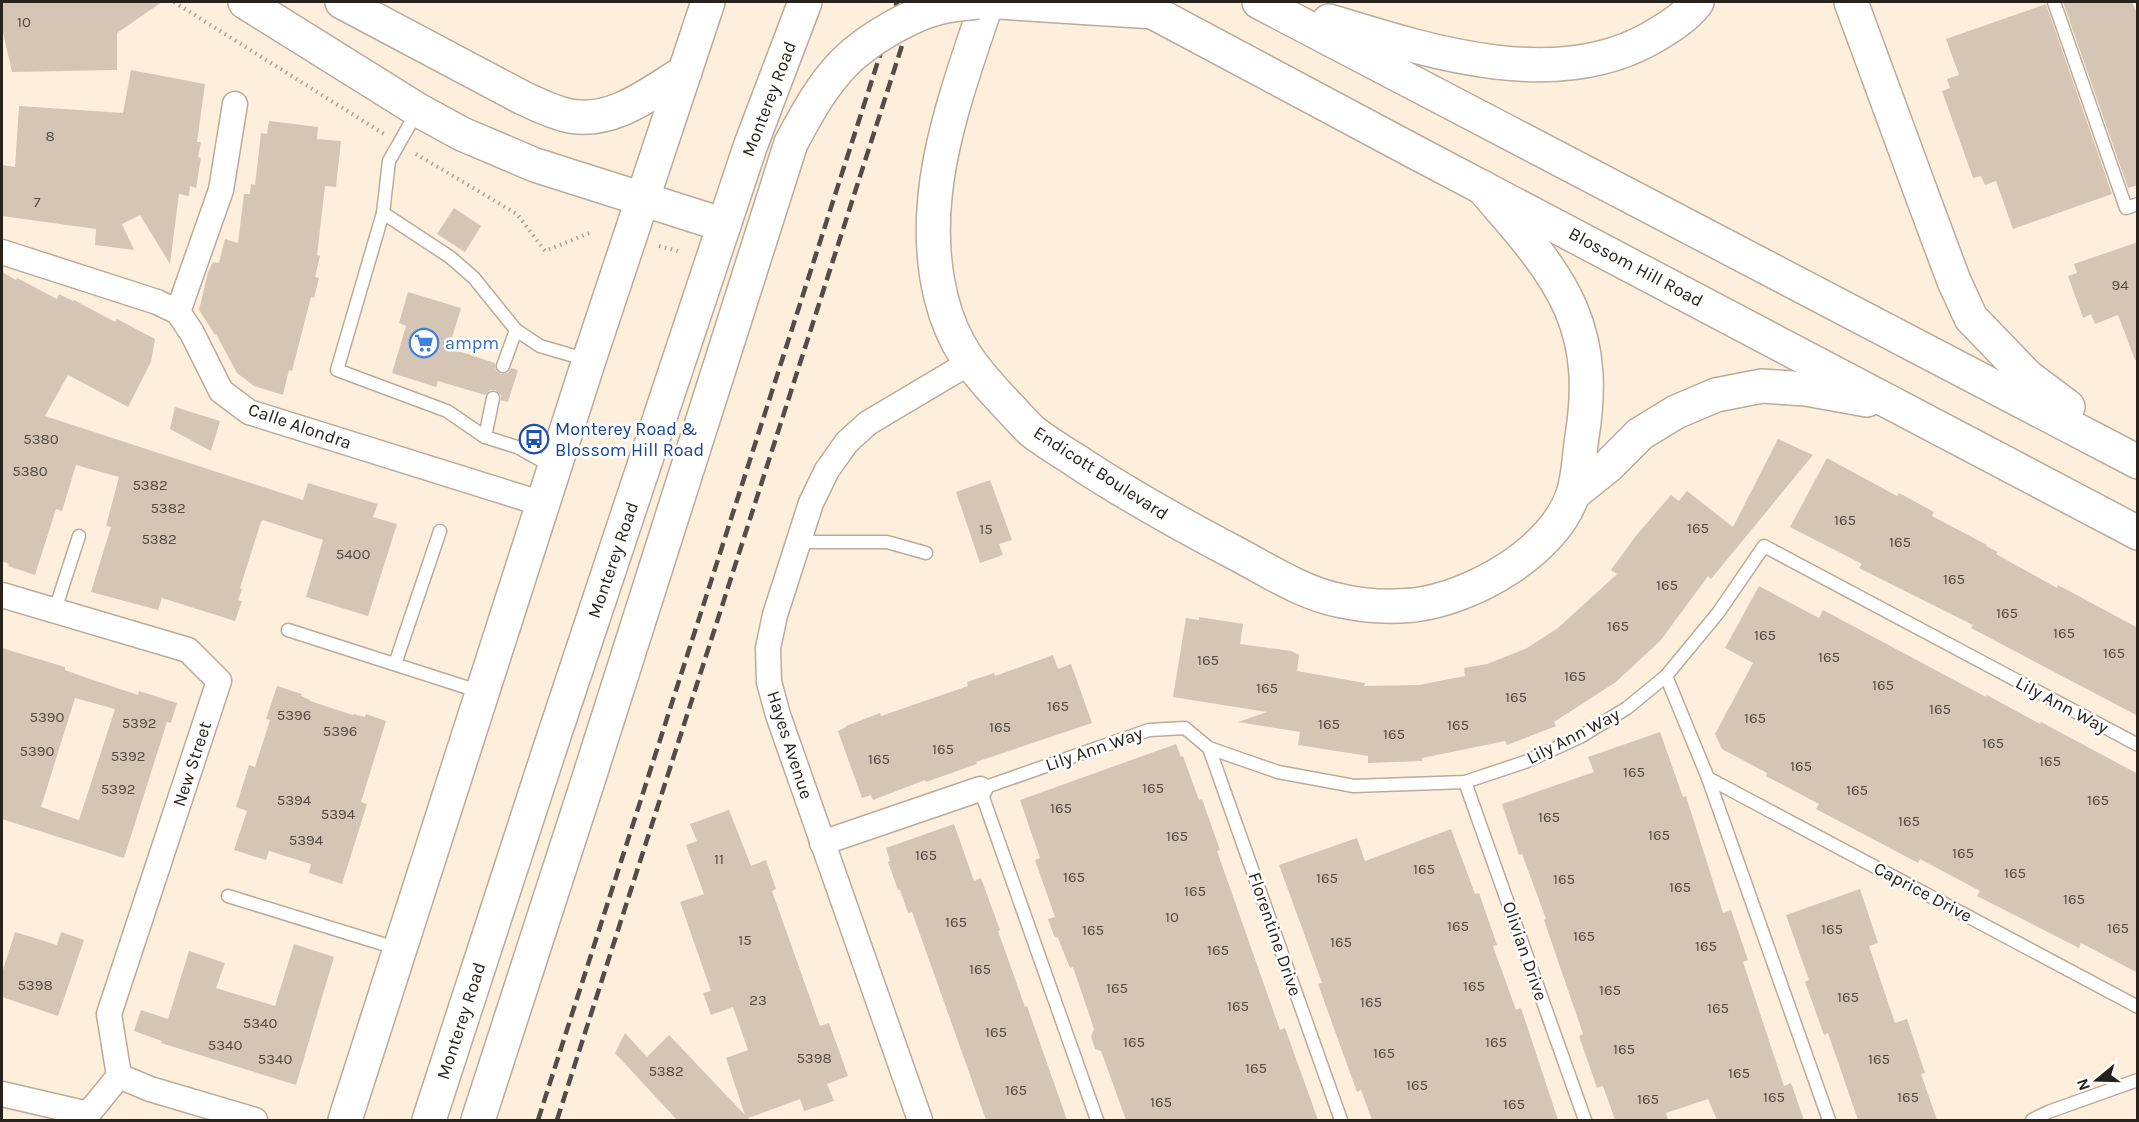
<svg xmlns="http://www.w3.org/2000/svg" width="2139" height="1122" viewBox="0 0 2139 1122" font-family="Karla,sans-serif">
	<rect width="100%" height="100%" fill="#feefdd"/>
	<g fill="#d5c5b5" fill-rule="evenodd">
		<path d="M2 2H162L117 33V70L12 72 2 28Z"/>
		<path d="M2063 2H2132L2138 16V185L2128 188Z"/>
		<path d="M2046 4 2112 194 2013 229 1996 181 1985 185 1981 176 1973 178 1942 91 1950 88 1947 79 1959 75 1946 39Z"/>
		<path d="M131 70 205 84 197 142H201L198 157 201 158 196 188 190 186 189 196 179 194 170 264 140 215 122 224 134 250 95 245 96 229 2 216V165L15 167 19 106 123 113Z"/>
		<path d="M269 121 318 127 317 139 341 141 336 187 325 186 317 255 320 256 315 277 319 278 314 298 311 297 292 371 289 370 283 395 254 386 237 373 216 334 215 335 199 310 208 272 213 262 219 263 225 239 238 243 244 194H250L251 184 255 185 261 133 267 134Z"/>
		<path d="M454 208 481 226 465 252 437 234Z"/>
		<path d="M2138 242V360H2135L2118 315 2095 324 2091 314 2083 318 2068 276 2077 273 2074 264Z"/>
		<path d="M2 272 16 280 17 278 57 299 59 294 73 301 74 300 115 322 117 319 155 339 151 362 128 407 68 375 45 416 303 500 308 483 378 504 373 517 397 524 368 616 306 597 323 540 263 520 261 522 240 588 242 589 238 600 242 601 235 621 162 598 158 610 91 592 111 527 106 526 119 477 76 465 62 511 56 509 35 575 8 566 9 564 2 561Z"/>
		<path d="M408 292 461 308 449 348 495 363 496 371 501 374 508 373 511 368 518 370 508 402 501 400V395L495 390H490L485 395 438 381 436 387 392 373 406 326 399 323Z"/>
		<path d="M175 407 220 421 211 451 170 429Z"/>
		<path d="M1778 439 1813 455 1711 579 1708 576 1661 640 1616 682 1554 722 1556 726 1507 745 1505 741 1422 758V761L1368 763V756L1298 745 1300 732 1238 722 1267 712 1173 697 1186 618 1199 620V617L1243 624 1240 644 1291 651 1299 655 1297 671 1365 683 1364 686 1419 685 1465 676 1464 668 1487 664 1527 648 1558 628 1617 574 1611 570 1635 537 1671 495 1679 501 1687 491 1733 527Z"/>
		<path d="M1827 458 1897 496 1899 493 1934 512 1932 516 1987 545 1986 546 1998 552 1996 554 2057 588 2058 585 2138 628V716L1971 628 1973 625 1859 568 1862 564 1790 527Z"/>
		<path d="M990 480 1012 540 999 544 1003 555 980 563 956 492Z"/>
		<path d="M1759 586 1819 618 1823 610 1986 697 1987 695 2040 724 2041 722 2138 774V973L2081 943 2079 948 1977 896 1980 891 1920 859 1918 863 1816 809 1819 804 1766 776 1767 773 1722 749 1715 734 1753 663 1725 648Z"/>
		<path d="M2 648 65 667V670L87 678 138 695 139 691 177 703 171 723 167 722 124 858 2 819ZM75 698 115 709 79 820 41 807Z"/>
		<path d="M1053 655 1058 669 1071 664 1092 723 976 762 977 764 926 782 925 780 873 800 871 795 862 798 838 731 846 727V726L880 713 881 716 968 686 967 682 994 673 995 676Z"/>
		<path d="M277 686 302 694 301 696 310 700V701L353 715 354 714 365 717 366 714 386 721 361 802 367 804 342 884 309 873 311 864 269 851 266 860 234 850 247 811 236 807 249 765 255 767 270 720 266 719Z"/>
		<path d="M1660 732 1683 797 1686 796 1723 913 1731 910 1748 960 1743 962 1784 1086 1791 1083 1804 1120H1717L1708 1099 1666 1113 1668 1120H1615L1603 1086 1597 1088 1579 1036 1583 1034 1544 920 1546 919 1522 854 1519 855 1502 804 1594 772 1588 757Z"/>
		<path d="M1176 744 1181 757 1183 756 1199 800 1202 799 1220 850 1217 851 1280 1030 1285 1028 1318 1120H1126L1101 1051 1095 1049 1091 1036 1094 1029 1073 967 1070 968 1058 938 1054 936 1048 919 1055 917 1035 860 1040 858 1020 800Z"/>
		<path d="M729 810 751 866 766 860 776 889 772 891 820 1026 829 1023 848 1076 827 1084 834 1101 804 1111 800 1099 748 1118 750 1120H677L615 1053 625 1033 647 1057 669 1035 745 1115 726 1058 748 1050 733 1007 711 1015 703 993 711 991 680 902 704 894 686 845 697 841 690 824Z"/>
		<path d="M954 824 974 881 981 878 1000 930 998 931 1025 1007 1027 1006 1067 1120H986L912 912 908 913 900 890H898L888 862 890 861 886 848Z"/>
		<path d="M1451 829 1475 894 1479 893 1497 945 1493 946 1516 1010 1521 1008 1558 1120H1372L1361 1090 1357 1092 1336 1034 1318 984 1322 983 1279 865 1357 838 1365 861Z"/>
		<path d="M1860 889 1878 943 1869 946 1895 1023 1907 1019 1925 1073 1921 1074 1937 1120H1858L1828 1033 1824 1035 1805 982 1809 980 1786 915Z"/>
		<path d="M15 932 57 945 61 932 84 940 58 1016 2 997V973Z"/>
		<path d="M294 944 334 957 296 1085 161 1043 162 1041 134 1031 141 1010 168 1019 189 951 225 963 216 988 275 1006Z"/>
	</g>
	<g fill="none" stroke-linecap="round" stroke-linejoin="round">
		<g stroke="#baab9a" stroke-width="15">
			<g id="lane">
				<path d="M2054 2 2126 208 2138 204"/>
				<path d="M418 110 389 161 383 213 337 370 447 411 485 437 517 447 553 467"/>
				<path d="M383 213 450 257 474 278 516 330 540 346 588 360"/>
				<path d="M503 366 516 330"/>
				<path d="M485 437 493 398"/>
				<path d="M798 542H887L926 553"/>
				<path d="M55 610 79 536"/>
				<path d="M288 630 481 692"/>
				<path d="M395 664 440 531"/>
				<path d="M1666 676 1708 778 1829 1120"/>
				<path d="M1209 748 1341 1120"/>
				<path d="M1708 778 2138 1007"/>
				<path d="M1465 782 1585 1120"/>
				<path d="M228 896 399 949"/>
				<path d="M1097 1120 980 789 1149 730 1185 728 1209 748 1278 772 1354 786 1465 782 1525 762 1580 737 1627 708 1666 676 1718 613 1764 546 2138 745"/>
				<path d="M2032 1120 2048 1112 2138 1080"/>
			</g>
		</g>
		<g stroke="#baab9a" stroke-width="27">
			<g id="street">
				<path d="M2 252 157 302 178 312 192 333 221 391 249 412 543 504"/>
				<path d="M178 312 221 190 235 104"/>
				<path d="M2 595 188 650 219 681 109 1014 119 1076 150 1089 255 1120"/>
				<path d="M822 843 980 789"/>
				<path d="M2 1094 88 1114 119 1076"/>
				<path d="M920 1120 778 715 769 682 768 648 775 615 811 503 827 470 847 442 868 423 969 363"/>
			</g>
		</g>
		<g stroke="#baab9a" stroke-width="36">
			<g id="secondary">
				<path d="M987 2C956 96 916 196 941 297 953 346 974 370 1008 406 1016 414 1024 424 1033 432 1046 442 1061 451 1075 460 1127 495 1182 525 1237 554 1271 572 1304 594 1342 601 1364 606 1392 607 1414 605 1472 598 1554 552 1573 494 1579 476 1579 455 1582 437 1589 392 1589 352 1571 309 1551 263 1514 225 1482 187"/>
				<path d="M1134 2 1415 152 2138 533"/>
				<path d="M1259 2 2138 462"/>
				<path d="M1851 2 1926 206 1954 281 1971 318 2028 377 2068 407"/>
				<path d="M1329 21C1427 51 1555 93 1651 38 1668 28 1685 18 1697 2"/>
				<path d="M1573 494 1608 466 1640 434 1676 412 1716 395 1762 386 1806 389 1867 400"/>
			</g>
		</g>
		<g stroke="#baab9a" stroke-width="36">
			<g id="primary">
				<path d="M245 2 418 110 462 134 535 165 724 225"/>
				<path d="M342 2 523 98C538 105 554 113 570 116 613 124 650 93 685 72"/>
				<path d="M999 2 1154 12"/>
				<path d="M345 1120 589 360 708 2"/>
				<path d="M429 1120 550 748 750 147 805 2"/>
				<path d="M478 1120 587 784"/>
			</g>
		</g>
		<g stroke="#aca193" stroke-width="4" stroke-dasharray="1.5 4.5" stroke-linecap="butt">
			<path d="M174 2 384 134"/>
			<path d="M416 154 517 214 545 251 589 233"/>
			<path d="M659 246 681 252"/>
		</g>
		<use href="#lane" stroke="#fff" stroke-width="12"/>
		<use href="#street" stroke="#fff" stroke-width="24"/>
		<use href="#secondary" stroke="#fff" stroke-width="33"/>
		<use href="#primary" stroke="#fff" stroke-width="33"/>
		<g stroke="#554d45" stroke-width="4.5" stroke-dasharray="12 6" stroke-linecap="butt">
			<path d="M538 1120 897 2"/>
			<path d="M557 1120 916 2"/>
		</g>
		<g stroke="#baab9a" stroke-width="36" stroke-linecap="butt">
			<path id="primary-bridge" d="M587 784 791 143C806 115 822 85 845 62 868 39 914 12 946 6 957 4 968 3 978 2"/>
		</g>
		<use href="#primary-bridge" stroke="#fff" stroke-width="33"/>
	</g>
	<defs>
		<g id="supermarket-ring" transform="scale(1.5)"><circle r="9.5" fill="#fff" stroke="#3f7fe0" stroke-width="1.5"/><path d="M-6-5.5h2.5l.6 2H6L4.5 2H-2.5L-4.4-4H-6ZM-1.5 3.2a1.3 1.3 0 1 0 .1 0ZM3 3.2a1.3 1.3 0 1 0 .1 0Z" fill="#3f7fe0"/></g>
		<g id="bus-ring" transform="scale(1.5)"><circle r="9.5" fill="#fff" stroke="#1a4fb4" stroke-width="1.5"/><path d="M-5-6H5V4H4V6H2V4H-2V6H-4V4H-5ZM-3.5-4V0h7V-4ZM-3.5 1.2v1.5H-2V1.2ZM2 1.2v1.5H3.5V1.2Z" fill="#1a4fb4"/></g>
	</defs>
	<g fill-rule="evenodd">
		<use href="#supermarket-ring" x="424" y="343"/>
		<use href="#bus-ring" x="534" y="439"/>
	</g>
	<g text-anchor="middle" stroke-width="5" stroke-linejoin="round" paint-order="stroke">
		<g font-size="15" fill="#534b42">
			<text x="24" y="27">10</text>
			<text x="50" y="141">8</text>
			<text x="37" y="207">7</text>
			<text x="2120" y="290">94</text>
			<text x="41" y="444">5380</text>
			<text x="30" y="476">5380</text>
			<text x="150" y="490">5382</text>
			<text x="168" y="513">5382</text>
			<text x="1845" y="525">165</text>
			<text x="1698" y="533">165</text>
			<text x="986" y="534">15</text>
			<text x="159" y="544">5382</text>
			<text x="1900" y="547">165</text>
			<text x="353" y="559">5400</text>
			<text x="1954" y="584">165</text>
			<text x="1667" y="590">165</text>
			<text x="2007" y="618">165</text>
			<text x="1618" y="631">165</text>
			<text x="2064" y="638">165</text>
			<text x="1765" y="640">165</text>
			<text x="2114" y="658">165</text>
			<text x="1829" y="662">165</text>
			<text x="1208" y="665">165</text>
			<text x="1575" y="681">165</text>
			<text x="1883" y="690">165</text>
			<text x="1267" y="693">165</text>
			<text x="1516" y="702">165</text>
			<text x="1058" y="711">165</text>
			<text x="1940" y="714">165</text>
			<text x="294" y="720">5396</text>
			<text x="47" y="722">5390</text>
			<text x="1755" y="723">165</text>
			<text x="139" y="728">5392</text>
			<text x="1329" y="729">165</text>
			<text x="1458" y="730">165</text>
			<text x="1000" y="732">165</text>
			<text x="340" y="736">5396</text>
			<text x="1394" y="739">165</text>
			<text x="1993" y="748">165</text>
			<text x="943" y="754">165</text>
			<text x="37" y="756">5390</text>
			<text x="128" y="761">5392</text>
			<text x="879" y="764">165</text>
			<text x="2050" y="766">165</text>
			<text x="1801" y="771">165</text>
			<text x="1634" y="777">165</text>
			<text x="1153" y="793">165</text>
			<text x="118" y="794">5392</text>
			<text x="1857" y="795">165</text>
			<text x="294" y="805">5394</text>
			<text x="2098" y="805">165</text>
			<text x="1061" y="813">165</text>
			<text x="338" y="819">5394</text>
			<text x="1549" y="822">165</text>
			<text x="1909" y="826">165</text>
			<text x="1659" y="840">165</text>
			<text x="1177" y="841">165</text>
			<text x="306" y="845">5394</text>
			<text x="1963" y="858">165</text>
			<text x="926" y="860">165</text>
			<text x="719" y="864">11</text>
			<text x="1424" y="874">165</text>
			<text x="2015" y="878">165</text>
			<text x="1074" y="882">165</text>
			<text x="1327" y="883">165</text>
			<text x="1564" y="884">165</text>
			<text x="1680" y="892">165</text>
			<text x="1195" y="896">165</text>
			<text x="2074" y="904">165</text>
			<text x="1172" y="922">10</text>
			<text x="956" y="927">165</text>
			<text x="1458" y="931">165</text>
			<text x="2118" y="933">165</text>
			<text x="1832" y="934">165</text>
			<text x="1093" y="935">165</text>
			<text x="1584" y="941">165</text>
			<text x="745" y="945">15</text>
			<text x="1341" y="947">165</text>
			<text x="1706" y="951">165</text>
			<text x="1218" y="955">165</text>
			<text x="980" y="974">165</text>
			<text x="35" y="990">5398</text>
			<text x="1474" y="991">165</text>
			<text x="1117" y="993">165</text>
			<text x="1610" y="995">165</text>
			<text x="1848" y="1002">165</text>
			<text x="758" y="1005">23</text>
			<text x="1371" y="1007">165</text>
			<text x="1238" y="1011">165</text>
			<text x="1718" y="1013">165</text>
			<text x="260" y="1028">5340</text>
			<text x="996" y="1037">165</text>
			<text x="1134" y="1047">165</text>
			<text x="1496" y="1047">165</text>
			<text x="225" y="1050">5340</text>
			<text x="1624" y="1054">165</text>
			<text x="1384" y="1058">165</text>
			<text x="814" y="1063">5398</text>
			<text x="275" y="1064">5340</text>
			<text x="1879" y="1064">165</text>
			<text x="1256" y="1073">165</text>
			<text x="666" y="1076">5382</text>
			<text x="1739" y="1078">165</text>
			<text x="1417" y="1090">165</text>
			<text x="1016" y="1095">165</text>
			<text x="1774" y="1102">165</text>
			<text x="1908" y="1102">165</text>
			<text x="1648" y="1104">165</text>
			<text x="1161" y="1107">165</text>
			<text x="1514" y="1109">165</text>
		</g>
		<g font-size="18" fill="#28221c" stroke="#fff">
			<text transform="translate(769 99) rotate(-69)" y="6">Monterey Road</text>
			<text transform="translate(1636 267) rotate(28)" y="6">Blossom Hill Road</text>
			<text transform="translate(300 426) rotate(19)" y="6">Calle Alondra</text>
			<text transform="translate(1101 473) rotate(33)" y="6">Endicott Boulevard</text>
			<text transform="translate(613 560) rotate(-71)" y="6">Monterey Road</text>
			<text transform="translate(2062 705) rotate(28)" y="6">Lily Ann Way</text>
			<text transform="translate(1573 736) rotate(-27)" y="6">Lily Ann Way</text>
			<text transform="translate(790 745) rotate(72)" y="6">Hayes Avenue</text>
			<text transform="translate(1094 749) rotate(-19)" y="6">Lily Ann Way</text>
			<text transform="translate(192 764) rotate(-72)" y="6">New Street</text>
			<text transform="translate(1923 892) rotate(28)" y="6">Caprice Drive</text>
			<text transform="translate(1275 934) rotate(71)" y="6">Florentine Drive</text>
			<text transform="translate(1525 951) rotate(71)" y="6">Olivian Drive</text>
			<text transform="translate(461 1021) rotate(-72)" y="6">Monterey Road</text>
		</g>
		<g font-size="18" fill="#366cbe" stroke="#fff" text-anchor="start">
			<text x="445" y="349">ampm</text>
		</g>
		<g font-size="18" fill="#164399" stroke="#fff" text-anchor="start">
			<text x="555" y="435">Monterey Road &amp;<tspan x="555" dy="21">Blossom Hill Road</tspan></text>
		</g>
	</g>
	<rect width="2139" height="1122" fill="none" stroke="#28221c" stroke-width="6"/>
	<g transform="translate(2097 1080) rotate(251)" stroke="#ffffff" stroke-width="4.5" paint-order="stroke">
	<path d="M0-4.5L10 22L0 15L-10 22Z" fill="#28221c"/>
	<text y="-9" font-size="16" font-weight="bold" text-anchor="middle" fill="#28221c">N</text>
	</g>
</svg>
